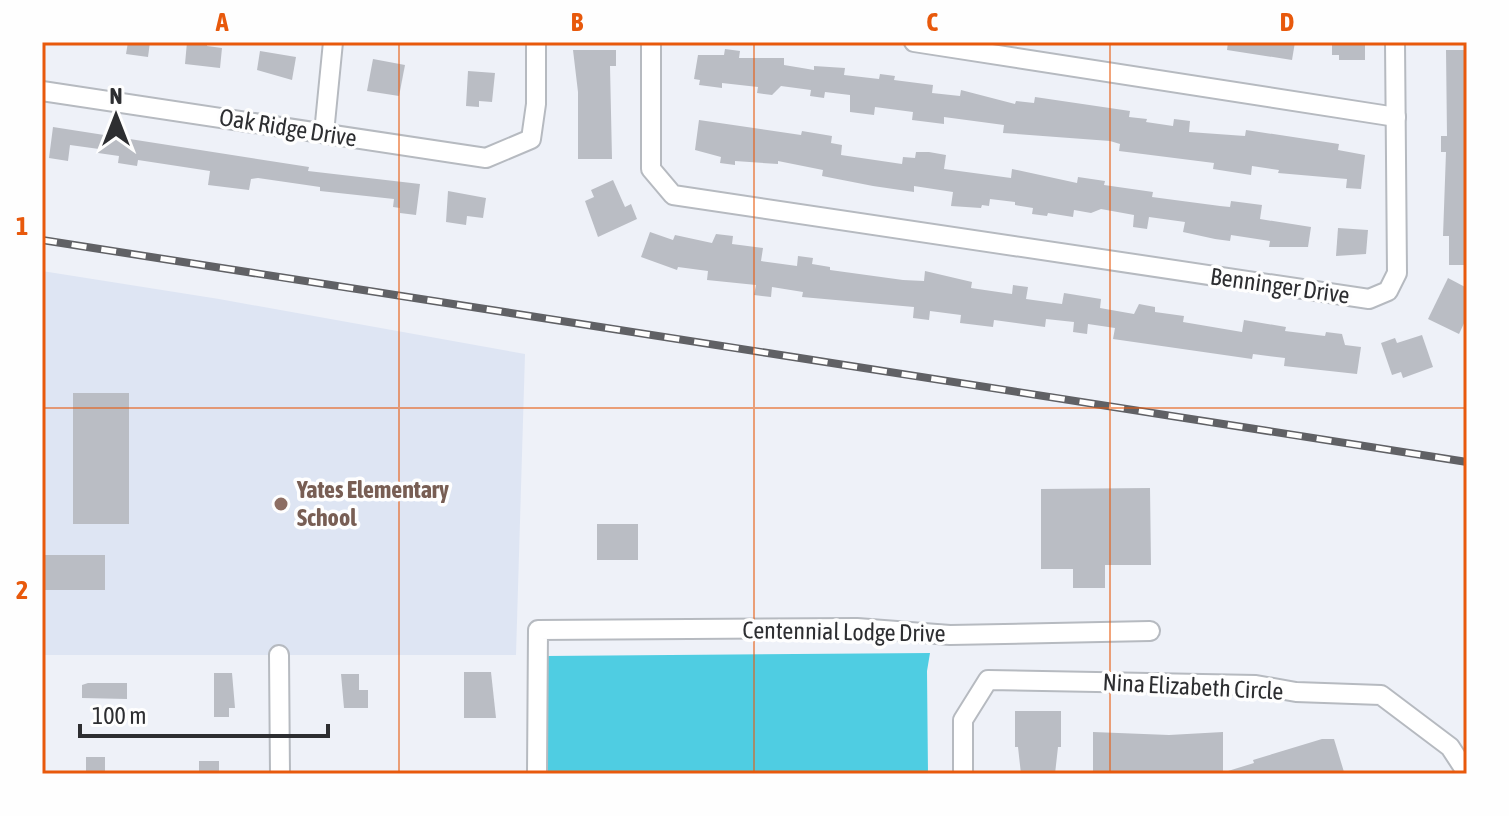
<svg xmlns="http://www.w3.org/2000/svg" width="1509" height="816" viewBox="0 0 1509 816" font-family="'Asap Condensed',sans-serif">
	<rect width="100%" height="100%" fill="#eef1f8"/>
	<path fill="#dee5f3" d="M42 271 219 299 525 354 516 655H42Z"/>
	<path fill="#4fcde2" d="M930 653 927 671 928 774H545L546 656Z"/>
	<g fill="#babdc4">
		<path d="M128 42H150L148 57 126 54Z"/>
		<path d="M187 42H207V46L222 48 220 68 185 64Z"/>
		<path d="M1228 42H1295L1292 60 1227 50Z"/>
		<path d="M1332 42H1365V60H1339V55H1332Z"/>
		<path d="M725 49 740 51 739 58H784V65L814 70V66L845 68 844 75 879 79 880 74 895 76 894 80 933 85 932 93 960 96 961 90 1015 104 1016 101 1034 103 1035 97 1130 111 1129 117 1147 119 1146 122 1173 126 1174 119 1190 121 1189 132 1245 136 1246 130 1339 144 1338 150 1365 155 1361 189 1346 188 1347 179 1278 173 1279 170 1252 166 1251 175 1213 169 1214 163 1119 151 1120 144 1110 141 1003 133 1004 125 944 117V124L912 120 913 112 875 107 874 115 850 112V95L825 92 824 98 810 96 811 90 781 86 772 95 757 93 758 87 722 83V88L699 85 700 80 694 79 698 55H724Z"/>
		<path d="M573 50H616V66H610L612 159H578V92Z"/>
		<path d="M1446 50H1467V265H1449V236H1443L1446 152H1441V136H1447Z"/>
		<path d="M260 51 296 57 292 80 257 70Z"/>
		<path d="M373 59 405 65 399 96 367 91Z"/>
		<path d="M468 71 495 73 492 102 479 101V107L466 106Z"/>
		<path d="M699 120 801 135 802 131 832 136 831 143 842 145 841 155 902 164 903 157 915 158 916 152H929L946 155 944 169 1011 178 1012 169 1077 183 1078 177 1105 181 1104 185 1153 192 1152 197 1220 206 1230 207 1231 201 1262 205 1260 219 1311 227 1308 247H1269L1270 241 1231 235 1230 241 1215 239 1183 232 1185 222 1149 217 1147 229 1133 227 1134 215 1101 209 1091 213 1074 210 1073 217 1048 213 1047 216 1032 214 1033 208 1015 205V202L990 199 989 206 982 205 981 208 951 206 953 192 914 186V192L873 186 822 176 823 170 778 161V164L735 161V165L720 163 721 157 695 150Z"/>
		<path d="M53 127 309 167 308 171 420 184 416 215 400 213V208L393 207 394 199 320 191V187L258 178 251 179 249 190 208 185 210 171 138 160 137 166 118 163 119 156 98 153 99 149 70 145 68 161 49 158Z"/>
		<path d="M613 180 625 207 631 204 637 219 598 237 585 201 594 197 591 190Z"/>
		<path d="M448 191 486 198 483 218 467 216 466 225 446 222Z"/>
		<path d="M1338 228 1368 230 1366 254 1336 256Z"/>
		<path d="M650 232 673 240 675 235 712 243 716 234 733 236 732 244 763 248 761 261 797 266 798 256 813 258 812 264 830 267V270L903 280 924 281 925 271 972 282 971 288 1012 294 1013 285 1028 287 1026 299 1062 304 1064 293 1101 299 1100 308 1134 314 1139 304 1155 307V312L1184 316 1183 322 1242 332 1244 320 1286 327 1285 331 1325 336 1326 332 1342 334 1345 345 1361 347 1357 374 1284 366 1285 358 1253 354 1252 359 1113 339 1115 328 1088 324 1087 334 1073 332 1074 322 1046 319 1045 327 994 320 993 327 960 323 961 315 930 311 929 320 913 318 914 307 802 297 803 292 772 287 771 297 754 295 756 285 707 280 708 271 678 267 677 270 641 257Z"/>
		<path d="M1448 278 1467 288V317L1459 334 1428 319Z"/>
		<path d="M1422 335 1433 367 1403 378 1401 372 1392 375 1381 343 1395 338 1397 343Z"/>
		<rect x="73" y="393" width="56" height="131"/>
		<path d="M1150 488 1151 565H1105V588H1073V569H1041V489Z"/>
		<rect x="597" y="524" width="41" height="36"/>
		<rect x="42" y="555" width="63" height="35"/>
		<path d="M464 672H491L496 718H464Z"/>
		<path d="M214 673H232L235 708H229V717H214Z"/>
		<path d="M341 674H359V690H368V708H344Z"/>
		<path d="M88 683H127V699L82 698V685Z"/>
		<path d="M1015 711H1061V747H1058L1055 774H1021L1018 747H1015Z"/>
		<path d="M1093 732 1169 735 1223 732V774H1093Z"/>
		<path d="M1322 739H1334L1344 772 1228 774V771L1254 763 1253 760Z"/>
		<rect x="86" y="757" width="19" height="17"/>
		<rect x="199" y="761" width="20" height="13"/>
	</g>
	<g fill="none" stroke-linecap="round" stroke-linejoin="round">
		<g stroke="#b6bac0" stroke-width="22">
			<g id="minor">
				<path d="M651 42V169L673 195 1369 299 1388 291 1397 273 1395 42"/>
				<path d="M914 42 1396 117"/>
				<path d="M42 91 486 158 531 139 536 104V42"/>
				<path d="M324 133 333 42"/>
				<path d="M279 655 280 774"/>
				<path d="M537 774 538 630 857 628 950 635 1150 631"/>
				<path d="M963 774V720L988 680 1256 685 1296 692 1381 695 1450 747 1467 773"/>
			</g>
		</g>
		<use href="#minor" stroke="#fff" stroke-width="18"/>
		<g stroke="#606165" stroke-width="8">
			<path id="rail" d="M42 240 1467 462"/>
		</g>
		<use href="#rail" stroke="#fefefe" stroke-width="5" stroke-dasharray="15" stroke-linecap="butt"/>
	</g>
	<path fill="none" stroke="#e8590c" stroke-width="2" stroke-opacity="0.55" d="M399 42V774M754 42V774M1110 42V774M42 408H1467"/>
	<circle fill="#8d6e63" stroke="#fefefe" stroke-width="3" cx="281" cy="504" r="8"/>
	<g text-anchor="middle" stroke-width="7" stroke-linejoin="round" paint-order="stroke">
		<g font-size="24" fill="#2d2e31" stroke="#fefefe">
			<text transform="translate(288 128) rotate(9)" y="8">Oak Ridge Drive</text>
			<text transform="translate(1280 286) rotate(8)" y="8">Benninger Drive</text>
			<text transform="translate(844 632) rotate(1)" y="8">Centennial Lodge Drive</text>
			<text transform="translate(1193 687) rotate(3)" y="8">Nina Elizabeth Circle</text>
		</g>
		<g font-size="24" font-weight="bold" fill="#785e54" stroke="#fefefe" text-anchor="start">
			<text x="297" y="498">Yates Elementary<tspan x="297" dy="28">School</tspan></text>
		</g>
	</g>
	<rect width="1509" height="816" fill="none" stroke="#fefefe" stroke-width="88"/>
	<g transform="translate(116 116)" stroke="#fefefe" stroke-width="6" paint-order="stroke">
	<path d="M0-6L14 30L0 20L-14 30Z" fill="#2d2e31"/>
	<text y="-12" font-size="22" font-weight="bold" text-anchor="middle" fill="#2d2e31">N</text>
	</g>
	<path d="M80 724v12h248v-12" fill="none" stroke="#2d2e31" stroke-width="4"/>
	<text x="92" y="724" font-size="24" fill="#2d2e31" stroke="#fefefe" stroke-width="6" paint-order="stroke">100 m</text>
	<rect x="44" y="44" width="1421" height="728" fill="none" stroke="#e8590c" stroke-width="3"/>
	<g font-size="26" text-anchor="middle" font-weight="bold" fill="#e8590c">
		<text x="222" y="31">A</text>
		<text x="577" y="31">B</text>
		<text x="932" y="31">C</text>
		<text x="1287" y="31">D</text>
		<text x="22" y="235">1</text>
		<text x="22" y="599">2</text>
	</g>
</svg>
